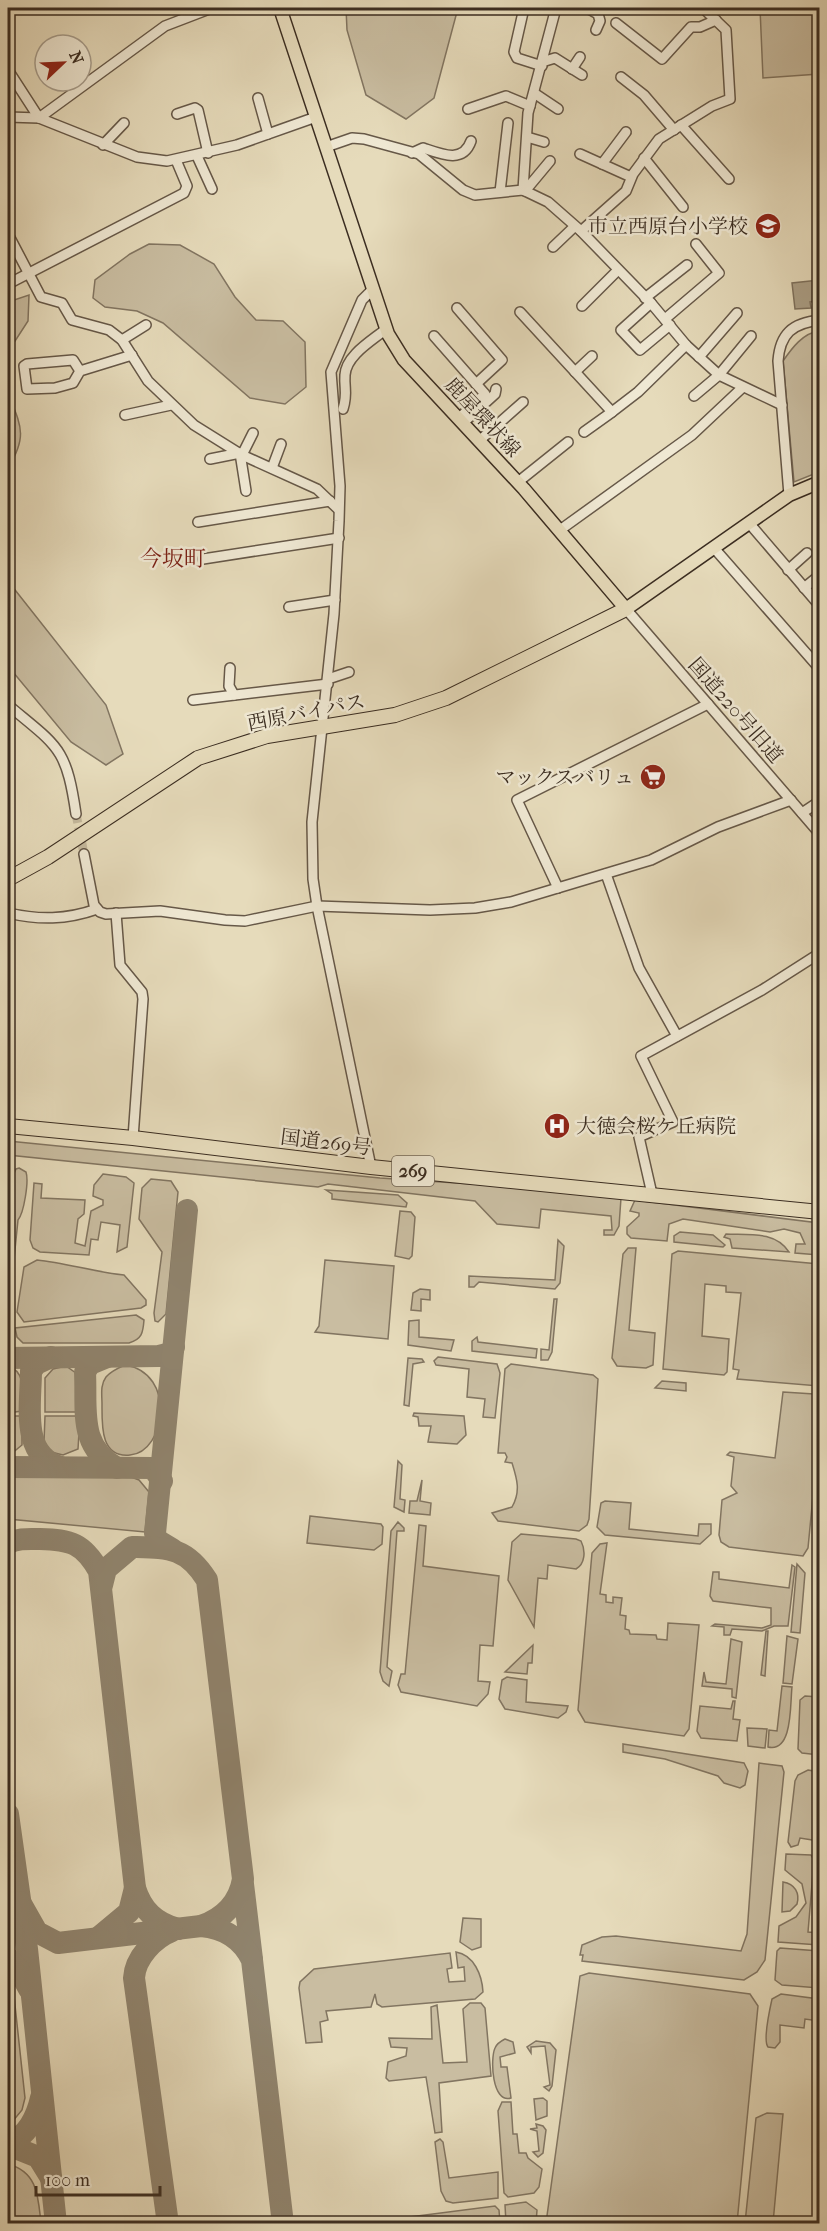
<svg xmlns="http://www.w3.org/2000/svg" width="827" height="2231" viewBox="0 0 827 2231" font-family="'IM FELL French Canon','Noto Serif JP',serif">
	<rect width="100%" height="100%" fill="#e6dbbb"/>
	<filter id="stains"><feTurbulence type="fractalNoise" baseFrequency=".00333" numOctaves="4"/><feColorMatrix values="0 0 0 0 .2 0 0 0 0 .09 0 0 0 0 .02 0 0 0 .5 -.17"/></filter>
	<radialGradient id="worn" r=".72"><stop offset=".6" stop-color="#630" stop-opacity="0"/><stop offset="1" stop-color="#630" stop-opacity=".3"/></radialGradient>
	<g fill="#c9bda1" stroke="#827561" stroke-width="1.5">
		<path d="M346 8H458L434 98 406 119 366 95 347 30Z"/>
		<path d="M760 8H819V74L763 78Z"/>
		<path d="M149 244 180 245 214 264 235 297 256 320 283 321 305 342 306 387 285 404 250 398 163 323 137 311 105 307 93 298 95 280 130 254Z"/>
		<path d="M29 295 28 321 8 352V302Z"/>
		<path d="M819 331V472L794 482 783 361C792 348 803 333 819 331Z"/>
		<path d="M8 393C21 426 28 436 8 468Z"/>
		<path d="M8 581 106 705 123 754 106 765 71 742 8 666Z"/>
		<path d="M8 1141 380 1178 550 1189 621 1198 619 1226 614 1235H604V1230H612L611 1216 541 1209 539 1228 497 1224 475 1201 328 1184 318 1187 8 1155Z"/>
		<path d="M19 1168 26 1172C29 1181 24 1213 18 1220L8 1318C7 1288 3 1190 16 1169Z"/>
		<path d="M103 1174 126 1177 134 1183 127 1247 117 1252 120 1225 101 1222 98 1240 91 1239 89 1255 40 1252 33 1248 30 1240 34 1183 42 1184 41 1198 85 1200 84 1214 78 1219 75 1243 85 1246 91 1211 103 1205V1200L93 1196 94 1185Z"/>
		<path d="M151 1179 171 1181 178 1192 166 1314 158 1322 155 1321 154 1313 162 1252 139 1219 142 1188Z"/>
		<path d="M326 1190 398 1195 407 1203 406 1207 332 1199V1194Z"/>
		<path d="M635 1200 819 1223V1255L795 1253 796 1244H805L800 1233 784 1229 770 1232 683 1219 669 1224 667 1241 631 1238 627 1234V1227L639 1216V1213L630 1211Z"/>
		<path d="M400 1211 411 1212 415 1217 412 1256 409 1259 395 1256Z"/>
		<path d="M680 1232 713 1235 725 1245 723 1247 674 1242V1236Z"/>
		<path d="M726 1234C749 1235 775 1231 789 1252L732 1248 730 1239 724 1237Z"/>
		<path d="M558 1240 564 1246 560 1283 555 1289 479 1282 474 1287H469V1276L555 1280Z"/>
		<path d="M628 1248H636L629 1330 655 1333 653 1365 646 1368 617 1366 612 1358 623 1254Z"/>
		<path d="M678 1251 819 1264V1386L737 1379 739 1370 733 1369 741 1293 726 1292V1286L705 1284 702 1336 729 1339 727 1372 724 1375 663 1369 672 1254Z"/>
		<path d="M37 1260C66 1263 94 1272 124 1275L146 1300V1305L141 1308 24 1322 17 1312 24 1267Z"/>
		<path d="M325 1260 394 1266 388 1339 315 1332 319 1326Z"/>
		<path d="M420 1289 430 1290V1300L421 1299V1311L411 1310 413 1293Z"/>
		<path d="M554 1299H557L552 1352 548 1360H541V1349L549 1350Z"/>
		<path d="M136 1315 144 1320C143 1333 142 1339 129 1343H23L17 1337 15 1328Z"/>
		<path d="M419 1320V1337L454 1340 451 1351 408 1345 409 1321Z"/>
		<path d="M477 1337 478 1342 537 1349 536 1358 472 1351V1341Z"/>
		<path d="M438 1357 497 1364 500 1373 495 1418 483 1417 485 1399 467 1397 469 1369 436 1365 434 1361Z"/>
		<path d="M408 1358 422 1359 424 1362 413 1364 409 1406 404 1405Z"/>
		<path d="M511 1364 593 1375 598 1379 589 1519 587 1525 579 1531 498 1521 492 1513 512 1507C521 1491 517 1479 512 1463L505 1462 507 1457 505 1453H498L505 1369Z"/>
		<path d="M125 1365C177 1373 166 1452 130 1455 100 1458 102 1425 102 1404 102 1395 100 1385 106 1377 111 1371 118 1368 125 1365Z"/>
		<path d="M8 1366C27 1372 22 1394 22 1411L8 1413Z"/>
		<path d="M66 1366 80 1376V1412H45V1378L53 1369Z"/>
		<path d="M662 1381 686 1383V1391L655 1388Z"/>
		<path d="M783 1392 814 1394 819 1400V1433L808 1548 803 1556 729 1547 721 1542 719 1535 722 1500 737 1493 731 1486 734 1457 727 1455 730 1452 775 1458Z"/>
		<path d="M414 1413 464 1416 466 1435 457 1444 428 1442 431 1426H419L418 1417 413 1416Z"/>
		<path d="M8 1416H22V1445L11 1454H8Z"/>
		<path d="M45 1416H80L78 1449 63 1455 51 1452 44 1442Z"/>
		<path d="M398 1461 402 1465 400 1499 405 1500 404 1512 394 1507Z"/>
		<path d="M8 1475H126L139 1480 149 1492 145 1532 8 1519Z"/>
		<path d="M422 1480 420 1501 431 1503 430 1515 409 1513 410 1501H417Z"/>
		<path d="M605 1501 631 1503 629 1529 698 1536 699 1524H711V1534L700 1544 605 1535 597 1527 601 1503Z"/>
		<path d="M310 1516 381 1524 383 1527 382 1544 374 1550 307 1543Z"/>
		<path d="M398 1522 404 1528V1531H397L387 1667 392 1671 389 1686 383 1681 380 1672 391 1531Z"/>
		<path d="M419 1525 426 1526 423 1566 499 1576 493 1646 480 1645 478 1681 490 1682 488 1694 477 1706 401 1692 398 1685 401 1674H405Z"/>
		<path d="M521 1534 576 1539 581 1541C586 1551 585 1564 576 1569L548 1565 547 1579 538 1578 534 1627 508 1580 512 1542Z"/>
		<path d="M607 1543 600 1594 606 1595V1602L613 1603V1597L622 1598 620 1615 626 1616 625 1629 629 1630 630 1634 656 1635 657 1639 667 1640 668 1623 699 1625 689 1729 684 1736 585 1722 578 1710 592 1553 600 1544Z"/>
		<path d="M797 1564 805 1573 800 1633 791 1632Z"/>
		<path d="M792 1565 795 1567 788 1626H774L762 1631 732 1629 730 1635H724V1627L712 1626 715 1624 762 1628 771 1625V1608L713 1601 710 1596 713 1572H719V1579L789 1588Z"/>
		<path d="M819 1567H820L819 1595 813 1591V1574Z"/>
		<path d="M766 1631H768L765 1676 761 1675Z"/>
		<path d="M787 1636 798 1639 792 1684 783 1683Z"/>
		<path d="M731 1639 742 1642 736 1698 732 1697V1689L702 1686 704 1672 706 1682 726 1684Z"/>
		<path d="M533 1645 532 1663H528L527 1674 505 1672Z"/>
		<path d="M507 1677 527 1680 526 1702 568 1706 566 1712 558 1718 505 1709 499 1699 502 1680Z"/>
		<path d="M782 1686 792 1687C790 1704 793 1753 768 1747L769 1730 777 1731Z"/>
		<path d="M805 1696 819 1697V1755L802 1753 798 1749 800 1700Z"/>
		<path d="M733 1701H735L733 1719 740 1720 737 1741 701 1738 697 1731 700 1706 731 1709Z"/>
		<path d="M747 1728 767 1729 765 1748 748 1746Z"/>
		<path d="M623 1744 744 1763 748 1771 745 1785 740 1788 724 1783 718 1776 665 1759 623 1752Z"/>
		<path d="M759 1763 782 1766 784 1772 765 1960 757 1972 744 1980 582 1961 583 1955H580L582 1945 602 1937 616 1936 741 1951 747 1934Z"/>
		<path d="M808 1770 819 1772V1841L800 1838 798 1845 791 1847 788 1842 795 1781 798 1775Z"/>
		<path d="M786 1854 811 1855 814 1860 808 1932 819 1933V1945L778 1942 779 1926 796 1917 806 1903 802 1884 785 1870Z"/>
		<path d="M783 1882C795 1884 800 1893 797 1904L790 1911 782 1912Z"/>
		<path d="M463 1918 481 1919V1947L472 1950 460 1942Z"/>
		<path d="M780 1948 819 1951V1988L782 1985 775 1980 777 1951Z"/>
		<path d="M456 1952C474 1955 482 1975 483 1992L475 1999 382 2007 377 2004 375 1994 371 2007 326 2011 328 2020 320 2022 322 2042 306 2043 299 1988 300 1982 314 1969 450 1953 452 1968 447 1969 449 1982 465 1981 464 1967 458 1968Z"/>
		<path d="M589 1973 750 1994 758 2006 737 2223H546L580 1976Z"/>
		<path d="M8 1982 14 1996 25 2098 22 2110 8 2127Z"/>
		<path d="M781 1994 819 1999V2021L805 2019 804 2028 780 2025V2042L775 2048 768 2047C763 2041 770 2008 772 1999Z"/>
		<path d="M470 2003H481L485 2008 491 2076 439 2083 442 2132 435 2133 426 2077 389 2081 386 2078 388 2062 406 2056 407 2048 391 2047 389 2038 432 2039 431 2007 437 2005 443 2063 467 2062 463 2009Z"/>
		<path d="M505 2039 513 2042 515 2053 500 2057 501 2067H507L511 2098C492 2104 490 2059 495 2048 497 2043 501 2041 505 2039Z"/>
		<path d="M536 2041 550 2043 556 2050 552 2086 549 2091 544 2087 550 2085 545 2046 531 2047V2053L527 2047Z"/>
		<path d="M543 2098 547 2101V2116L536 2120 534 2099Z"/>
		<path d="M502 2102H511L513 2134H517L519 2153H526L528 2158 542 2169 539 2187 534 2193 508 2197 504 2193 498 2111Z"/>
		<path d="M767 2113 783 2114 773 2223H745L756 2118Z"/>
		<path d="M536 2124 543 2126 546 2130 543 2153 538 2157 533 2152 539 2151 537 2131 530 2129 537 2128Z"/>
		<path d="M440 2139 443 2142 449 2178 498 2172V2198L453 2203 446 2201 441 2191 435 2142Z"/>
		<path d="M8 2164C38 2172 38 2197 41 2223H8Z"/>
		<path d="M526 2202 537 2210 536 2223H506L505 2205Z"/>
		<path d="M495 2206 499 2210 500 2223H387L394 2219Z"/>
	</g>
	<path fill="#aca087" stroke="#7f725e" stroke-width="1.5" d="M819 280V301L810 302 811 308 795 309 792 283Z"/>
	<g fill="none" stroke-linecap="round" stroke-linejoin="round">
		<g stroke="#90846e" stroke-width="22">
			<path d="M51 1357 36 1364 31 1371C31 1404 20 1456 61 1467"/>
			<path d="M107 1357 90 1364 85 1372C87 1411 78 1446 117 1468"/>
			<path d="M8 1358 159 1356 171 1353 174 1347"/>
			<path d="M8 1467 153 1468 162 1481"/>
			<path d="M8 1543C19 1538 28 1539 40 1539 71 1540 83 1543 99 1571L135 1888C142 1910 155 1923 178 1929"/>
			<path d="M172 1549 157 1540 155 1533 187 1210"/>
			<path d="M8 1814 27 1949 56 2224"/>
			<path d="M243 1884 252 1959"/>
			<path d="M20 1902 37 1932 58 1943 201 1926C224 1918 239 1903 243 1879L207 1580C186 1547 169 1548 132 1547L106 1569 102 1585"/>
			<path d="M201 1926C225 1928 242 1939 252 1960L283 2224"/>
			<path d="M99 1937 129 1912 135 1888"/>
			<path d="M8 1958 18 1969 29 1989"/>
			<path d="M8 2142C27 2138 37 2116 41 2098"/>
			<path d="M8 2145 38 2157 51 2178"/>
			<path d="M168 2224 134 1978C135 1958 154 1938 172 1931"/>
		</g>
		<path stroke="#c4b89c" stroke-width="9" stroke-dasharray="9 4.5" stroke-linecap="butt" d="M76 814 84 854"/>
		<g stroke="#665848" stroke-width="12">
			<g id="minor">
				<path d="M524 8 514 52 517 58 542 66"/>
				<path d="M587 8 598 14 600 21 596 30"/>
				<path d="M616 23 662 59 691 27H700L716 20"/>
				<path d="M542 62 555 58 582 75"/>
				<path d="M572 69 580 57"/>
				<path d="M8 70 39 118"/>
				<path d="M621 77 644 95 674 130"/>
				<path d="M534 93 558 109"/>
				<path d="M258 98 268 134"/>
				<path d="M468 109 506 96 530 106"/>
				<path d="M177 114 195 108 198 110 208 153"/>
				<path d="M8 117 39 118 137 157 167 161 237 145 316 117"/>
				<path d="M39 118 165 26 212 8"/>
				<path d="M681 125 729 179"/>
				<path d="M527 137 544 142"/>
				<path d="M103 145 124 123"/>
				<path d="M326 147 352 138 364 139 419 154 463 190 475 195 523 190 548 202 581 231 651 303 686 345 719 375 782 405"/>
				<path d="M412 153 423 148C441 154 463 164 471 141"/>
				<path d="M580 154 631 177"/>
				<path d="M197 156 212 189"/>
				<path d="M644 158 683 207"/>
				<path d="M602 164 626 132"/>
				<path d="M523 190 528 113 556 8"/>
				<path d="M525 191 550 161"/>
				<path d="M500 192 508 123"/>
				<path d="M581 231 626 191 633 174 659 139 712 106 730 99 726 30 703 8"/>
				<path d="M8 234 41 297 62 303 72 320 109 330 122 340 148 381 194 425 242 455 317 489 338 509"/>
				<path d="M553 247 574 227"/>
				<path d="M8 284 184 193 187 186 176 160"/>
				<path d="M645 298 687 265"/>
				<path d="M651 303 621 330 640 350 670 325"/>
				<path d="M582 306 618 270"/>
				<path d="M457 308 502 360 476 384"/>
				<path d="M520 312 612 412 638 392 686 345"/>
				<path d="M665 319 719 273 696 244"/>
				<path d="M434 336 485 394 459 418"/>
				<path d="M122 340 146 325"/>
				<path d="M699 357 737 313"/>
				<path d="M80 371 73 360 27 364 24 366 27 389 55 388 73 383 80 371 132 355"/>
				<path d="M575 372 592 356"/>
				<path d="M694 396 719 375 751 336"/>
				<path d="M343 409C348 393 344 389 345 375 346 355 373 340 386 329"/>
				<path d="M125 415 171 405"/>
				<path d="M463 423 495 394 496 389"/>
				<path d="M584 432 612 412"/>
				<path d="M480 440 523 402"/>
				<path d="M242 455 253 433"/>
				<path d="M210 459 240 453 246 491"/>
				<path d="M272 468 281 444"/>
				<path d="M518 482 568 442"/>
				<path d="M789 495 778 361C780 334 792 323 820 320"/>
				<path d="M198 522 330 501"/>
				<path d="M749 523 820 606"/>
				<path d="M560 530 692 435 743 387"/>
				<path d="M714 548 820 669"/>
				<path d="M203 559 339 538"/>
				<path d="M788 570 807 553"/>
				<path d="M804 588 820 575"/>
				<path d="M289 607 335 600"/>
				<path d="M626 609 820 834"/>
				<path d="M230 668 229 686 234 695"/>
				<path d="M328 679 349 672"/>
				<path d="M193 700 328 684"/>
				<path d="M8 705C58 747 66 746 76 814"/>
				<path d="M802 813 820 801"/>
				<path d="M84 854 94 905 100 912 106 914 160 911 225 920 245 921 317 906 430 910 475 908 511 902 651 860 718 827 791 800"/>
				<path d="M606 874 639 968 677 1036"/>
				<path d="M558 888 517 800 708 704"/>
				<path d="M8 913C39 920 66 920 97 909"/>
				<path d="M116 913 120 965 142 992 143 999 133 1138"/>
				<path d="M371 1167 317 906 313 879 312 822 334 614 339 521 340 486 331 372 362 300 373 289"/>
				<path d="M652 1194 639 1137 673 1122 641 1056 762 990 820 953"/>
			</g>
		</g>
		<g stroke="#3b2d21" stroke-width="15">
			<path id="major" d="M280 8 388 334 404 360 524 489 626 609 789 495 820 482"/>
		</g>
		<g stroke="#3b2d21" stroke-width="16">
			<g id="highway">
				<path d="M8 879 48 857 198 758 267 736 395 715 446 698 626 609"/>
				<path d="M8 1126 133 1138 371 1167 820 1212"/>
			</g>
		</g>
		<use href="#minor" stroke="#efe8d3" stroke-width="9"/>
		<use href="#major" stroke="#e6dbbb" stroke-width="12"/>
		<use href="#highway" stroke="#e6dbbb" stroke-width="14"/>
	</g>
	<defs>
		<g id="school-disc" transform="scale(1.35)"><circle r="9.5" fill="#8f2418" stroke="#efe8d3"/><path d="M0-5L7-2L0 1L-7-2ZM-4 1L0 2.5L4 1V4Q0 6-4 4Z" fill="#fff"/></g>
		<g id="supermarket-disc" transform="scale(1.35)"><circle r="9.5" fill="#8f2418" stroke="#efe8d3"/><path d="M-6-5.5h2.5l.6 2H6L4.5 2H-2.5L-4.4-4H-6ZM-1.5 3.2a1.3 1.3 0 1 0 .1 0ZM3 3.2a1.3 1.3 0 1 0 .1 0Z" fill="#fff"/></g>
		<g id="hospital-disc" transform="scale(1.35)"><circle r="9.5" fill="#8f2418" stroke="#efe8d3"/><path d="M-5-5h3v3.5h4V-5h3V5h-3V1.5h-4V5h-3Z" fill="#fff"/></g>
	</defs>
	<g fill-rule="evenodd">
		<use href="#school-disc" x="768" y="226"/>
		<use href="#supermarket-disc" x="653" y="777"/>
		<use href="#hospital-disc" x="557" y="1126"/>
	</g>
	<g text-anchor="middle" stroke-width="5" stroke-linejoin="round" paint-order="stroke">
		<rect fill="#efe8d3" stroke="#716556" stroke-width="1.5" x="392" y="1156" width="42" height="30" rx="4.5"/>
		<g font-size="18" font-weight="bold" fill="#3b2d21">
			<text x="413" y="1177">269</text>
		</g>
		<g font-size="20" fill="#3b2d21" stroke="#efe8d3" text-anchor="end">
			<text x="748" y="233">市立西原台小学校</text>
			<text x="634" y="784">マックスバリュ</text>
			<text x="576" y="1133" text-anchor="start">大徳会桜ケ丘病院</text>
		</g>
		<g font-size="20" fill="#3b2d21" stroke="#efe8d3">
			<text transform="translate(483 417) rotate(47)" y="7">鹿屋環状線</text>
			<text transform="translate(736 710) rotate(49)" y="7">国道220号旧道</text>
			<text transform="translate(306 712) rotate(-11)" y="7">西原バイパス</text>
			<text transform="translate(326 1142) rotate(7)" y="7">国道269号</text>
		</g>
		<g font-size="22" fill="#7a1f14" stroke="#efe8d3">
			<text x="173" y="566">今坂町</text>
		</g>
	</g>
	<rect width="827" height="2231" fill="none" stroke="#e6dbbb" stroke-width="30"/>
	<rect x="9" y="9" width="809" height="2213" fill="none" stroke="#3b2d21" stroke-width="3"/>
	<rect x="15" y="15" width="797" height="2201" fill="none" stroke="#3b2d21" stroke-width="1.5"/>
	<g transform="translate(63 63) rotate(67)"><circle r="28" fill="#efe8d3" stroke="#a79d8c" stroke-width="1.5"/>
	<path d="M0-4.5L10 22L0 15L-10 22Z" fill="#8f2418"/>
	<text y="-9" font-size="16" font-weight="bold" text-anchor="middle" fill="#3b2d21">N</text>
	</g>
	<path d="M36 2186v9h124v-9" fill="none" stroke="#3b2d21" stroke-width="3"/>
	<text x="45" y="2186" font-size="18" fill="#3b2d21" stroke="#efe8d3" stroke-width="4.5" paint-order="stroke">100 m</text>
	<rect width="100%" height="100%" filter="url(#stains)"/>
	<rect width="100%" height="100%" fill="url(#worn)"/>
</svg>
